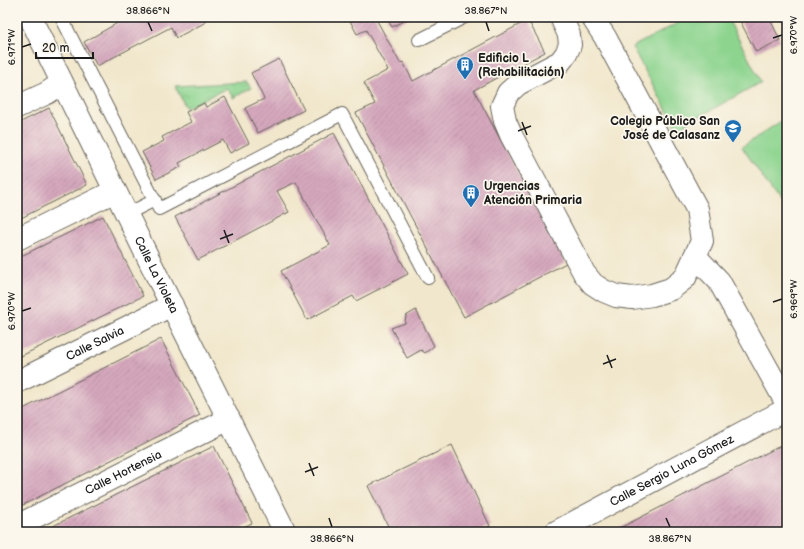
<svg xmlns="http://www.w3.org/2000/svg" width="804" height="549" viewBox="0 0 804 549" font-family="'Balsamiq Sans',sans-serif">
	<defs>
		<pattern id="grass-tufts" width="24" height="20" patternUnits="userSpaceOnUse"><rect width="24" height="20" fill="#8dd48f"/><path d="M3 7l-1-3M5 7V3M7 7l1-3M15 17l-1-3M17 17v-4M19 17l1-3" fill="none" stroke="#79b57b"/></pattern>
		<pattern id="building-hatch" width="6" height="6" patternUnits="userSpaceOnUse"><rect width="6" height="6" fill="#d5a7bd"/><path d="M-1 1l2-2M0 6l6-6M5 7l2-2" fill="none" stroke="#b68fa2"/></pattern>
	</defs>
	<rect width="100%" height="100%" fill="#fbf7ec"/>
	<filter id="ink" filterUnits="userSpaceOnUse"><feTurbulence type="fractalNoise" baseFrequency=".025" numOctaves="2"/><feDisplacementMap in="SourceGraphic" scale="8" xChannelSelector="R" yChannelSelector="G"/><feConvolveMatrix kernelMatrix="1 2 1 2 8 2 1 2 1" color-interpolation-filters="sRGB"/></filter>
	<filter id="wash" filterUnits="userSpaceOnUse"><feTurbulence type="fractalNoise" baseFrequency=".012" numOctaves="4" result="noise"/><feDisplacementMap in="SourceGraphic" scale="16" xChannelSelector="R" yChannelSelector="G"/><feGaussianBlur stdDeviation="0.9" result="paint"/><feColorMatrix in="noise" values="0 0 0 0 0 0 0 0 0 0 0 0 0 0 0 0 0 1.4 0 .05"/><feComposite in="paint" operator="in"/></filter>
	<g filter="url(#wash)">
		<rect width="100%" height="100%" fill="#f1e7cc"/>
		<path fill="url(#grass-tufts)" stroke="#547856" d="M247 82 251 88 233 98 227 88 186 108 175 86Z"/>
		<g fill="#8dd48f" stroke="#547856">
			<path d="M688 17H727L761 82 677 129 632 47 676 24Z"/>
			<path d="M787 117V213L742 147Z"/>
		</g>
		<g id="blocks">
			<g fill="url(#building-hatch)">
				<path d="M128 17H203L206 22 176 38 171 27 97 66 84 42Z"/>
				<path d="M348 17H375L400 63 403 62 413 81 528 20 545 52 474 90 566 263 464 317 356 113 375 104 364 83 388 70 366 30 357 34Z"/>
				<path d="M386 17H411L392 27Z"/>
				<path d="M738 17H769L780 40 756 52Z"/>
				<path d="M779 17H787V21L785 19 781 21Z"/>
				<path d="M17 59 23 72 17 75Z"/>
				<path d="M279 59 304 110 258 133 245 108 264 99 251 73Z"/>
				<path d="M225 97 249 143 230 153 223 140 179 163 181 167 156 179 142 152 164 141 162 137 191 122 186 112 204 103 206 107Z"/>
				<path d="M49 108 87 185 17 220V124Z"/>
				<path d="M334 133 408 274 356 301 353 296 307 320 281 271 330 245 296 182 277 191 289 212 198 260 175 217Z"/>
				<path d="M103 216 143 296 17 358V258Z"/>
				<path d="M416 310 434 346 425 353 421 350 407 358 391 328 405 323 406 316Z"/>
				<path d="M161 339 200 415 17 508V412Z"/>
				<path d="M452 445 490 526 477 532H391L368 486Z"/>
				<path d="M782 445 787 455V530L782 532H612Z"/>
				<path d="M214 446 252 523 233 532H41Z"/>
			</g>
		</g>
	</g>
	<g filter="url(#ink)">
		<use href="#blocks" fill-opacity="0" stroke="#67635a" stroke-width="1"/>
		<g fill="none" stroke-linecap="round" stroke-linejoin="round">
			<g stroke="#67635a" stroke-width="14">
				<g id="service">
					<path d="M61 17 159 209 342 114 428 278"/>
					<path d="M419 40 465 17"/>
					<path d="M127 214 155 200"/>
				</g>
			</g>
			<g stroke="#67635a" stroke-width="24">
				<g id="minor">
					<path id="s1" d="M30 17 156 274 285 532"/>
					<path d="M561 17 569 35 570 45 566 54 560 62 518 84 508 93 502 106 505 121 511 135 584 273 593 284 604 291 616 296 632 298 652 295 671 289 685 278 702 241 697 209 605 37 592 17"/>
					<path d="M17 107 47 93 62 83"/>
					<path d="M17 239 115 191"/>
					<path d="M695 256 719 281 787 404"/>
					<path id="s2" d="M17 382 172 305"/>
					<path id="s3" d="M17 526 229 419"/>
					<path id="s4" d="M556 532 787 409"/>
				</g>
			</g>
			<use href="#service" stroke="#fff" stroke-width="12"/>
			<use href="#minor" stroke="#fff" stroke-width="22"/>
		</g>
	</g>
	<path fill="none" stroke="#1c1c1c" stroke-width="1.5" d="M148 22 152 31M486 22 489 31M773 38 782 35M22 47 31 44M522 122 527 135M518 131 531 126M224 230 229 243M220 239 233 234M773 302 782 299M22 311 31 308M607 355 612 368M603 364 616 359M309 463 314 476M305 472 318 467M329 518 332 527M666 518 670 527"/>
	<defs>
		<g id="building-pin" transform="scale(0.9)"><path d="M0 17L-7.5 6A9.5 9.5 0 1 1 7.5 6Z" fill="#1f6fb2" stroke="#fbf7ec"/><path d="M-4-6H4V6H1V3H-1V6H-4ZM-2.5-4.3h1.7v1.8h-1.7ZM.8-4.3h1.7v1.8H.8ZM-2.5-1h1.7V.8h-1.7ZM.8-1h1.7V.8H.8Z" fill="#fff"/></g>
		<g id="school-pin" transform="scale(0.9)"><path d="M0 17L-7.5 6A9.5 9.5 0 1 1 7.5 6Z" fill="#1f6fb2" stroke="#fbf7ec"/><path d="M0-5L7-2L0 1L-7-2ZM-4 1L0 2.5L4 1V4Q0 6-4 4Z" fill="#fff"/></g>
	</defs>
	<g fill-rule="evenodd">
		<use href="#building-pin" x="465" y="65"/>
		<use href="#school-pin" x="733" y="128"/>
		<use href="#building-pin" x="471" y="193"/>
	</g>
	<g text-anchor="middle" stroke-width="3.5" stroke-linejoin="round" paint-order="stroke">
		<g font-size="12" font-weight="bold" fill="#1c1c1c" stroke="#fbf7ec" text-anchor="start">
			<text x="478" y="62">Edificio L<tspan x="478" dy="14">(Rehabilitación)</tspan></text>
			<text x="720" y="125" text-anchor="end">Colegio Público San<tspan x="720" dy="14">José de Calasanz</tspan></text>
			<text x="484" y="190">Urgencias<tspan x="484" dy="14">Atención Primaria</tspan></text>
		</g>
		<g font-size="12" fill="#1c1c1c" stroke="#fbf7ec">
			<text dy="4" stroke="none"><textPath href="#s1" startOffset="287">Calle La Violeta</textPath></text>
			<text dy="4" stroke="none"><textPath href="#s2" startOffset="87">Calle Salvia</textPath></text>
			<text dy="4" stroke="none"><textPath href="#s4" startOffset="131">Calle Sergio Luna Gómez</textPath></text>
			<text dy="4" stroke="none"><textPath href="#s3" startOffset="119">Calle Hortensia</textPath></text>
		</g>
	</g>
	<rect width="804" height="549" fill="none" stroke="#fbf7ec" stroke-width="44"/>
	<path d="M36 52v6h57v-6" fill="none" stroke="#1c1c1c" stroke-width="2"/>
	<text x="42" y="52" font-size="12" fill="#1c1c1c" stroke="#fbf7ec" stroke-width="3" paint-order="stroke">20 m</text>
	<rect x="22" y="22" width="760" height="505" fill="none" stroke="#1c1c1c" stroke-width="1.5"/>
	<g font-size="10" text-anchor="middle" fill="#1c1c1c">
		<text x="148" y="14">38.866°N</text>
		<text x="486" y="14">38.867°N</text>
		<text transform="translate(793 35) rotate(-90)" y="4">6.970°W</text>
		<text transform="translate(11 47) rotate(-90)" y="4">6.971°W</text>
		<text transform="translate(793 299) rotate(-90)" y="4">6.969°W</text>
		<text transform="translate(11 311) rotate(-90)" y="4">6.970°W</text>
		<text x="332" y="542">38.866°N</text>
		<text x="670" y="542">38.867°N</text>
	</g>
</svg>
